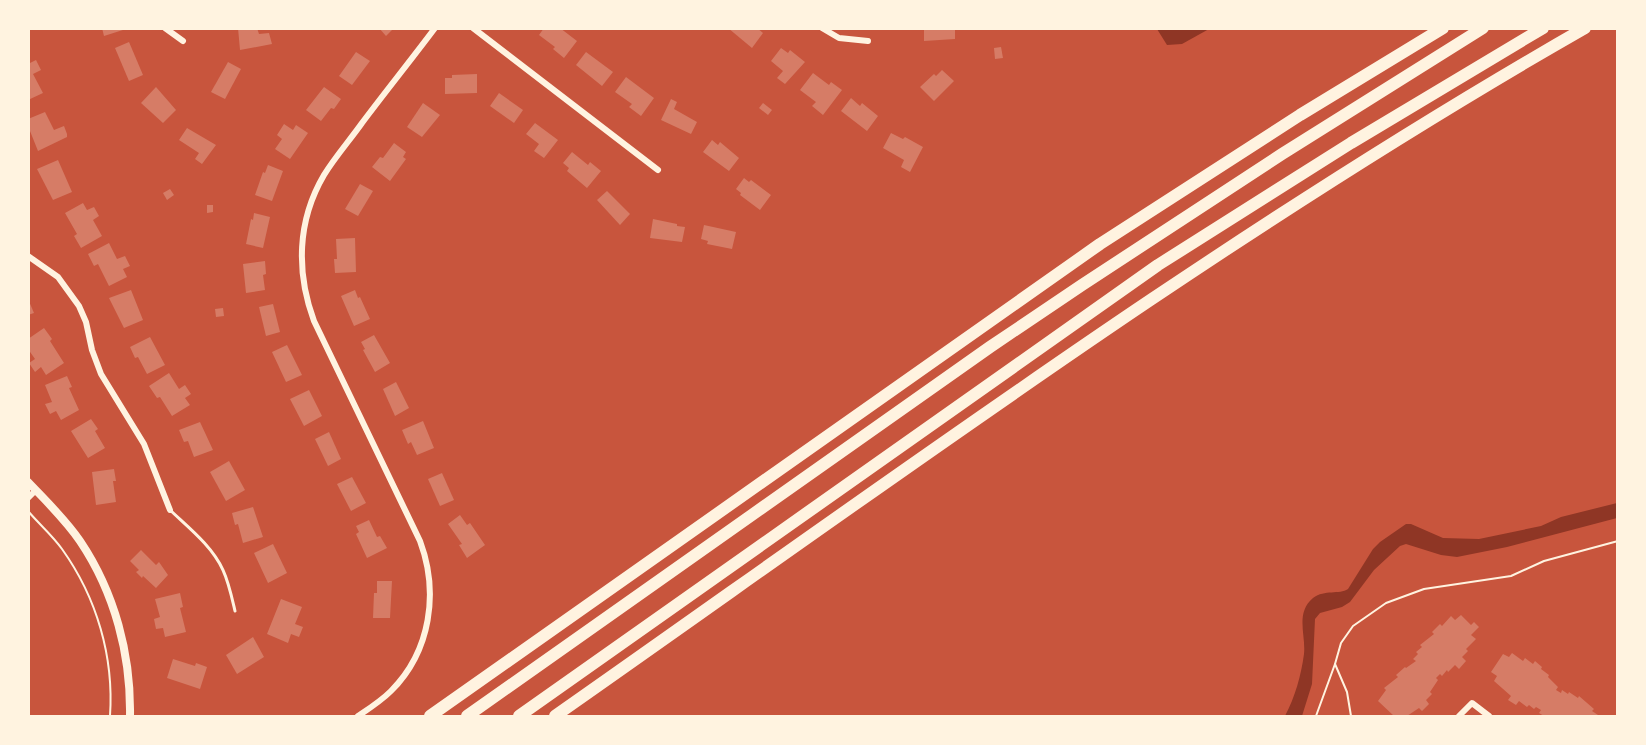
<svg xmlns="http://www.w3.org/2000/svg" width="1646" height="745" viewBox="0 0 1646 745" font-family="'DM Sans',sans-serif">
	<rect width="100%" height="100%" fill="#c8553d"/>
	<g fill="#8f3625">
		<path d="M1157 29H1209L1182 44 1167 45Z"/>
		<path d="M1617 503V518L1507 547 1457 557 1441 555 1406 544 1400 546 1374 570 1350 602 1342 607 1320 613 1315 619 1312 684 1302 716H1285C1295 697 1301 676 1304 654 1306 635 1295 613 1313 598 1325 589 1339 595 1348 589L1373 549 1380 542 1406 524H1411L1443 538 1479 539 1541 526 1561 517Z"/>
	</g>
	<g fill="#d67c66">
		<path d="M102 28H126V29L104 36Z"/>
		<path d="M238 28H257L259 34 269 33 272 44 240 50Z"/>
		<path d="M379 28H394L386 36Z"/>
		<path d="M544 28H560L577 41 564 58 553 49 555 47 539 35Z"/>
		<path d="M728 28H757L763 33 752 48Z"/>
		<path d="M924 28H955V39L924 41Z"/>
		<path d="M129 42 143 75 129 81 115 48Z"/>
		<path d="M1001 47 1003 58 995 59 994 48Z"/>
		<path d="M781 48 788 53 790 50 805 62 785 84 777 78 783 71 771 61Z"/>
		<path d="M356 52 370 61 352 85 339 76Z"/>
		<path d="M586 52 613 72 602 86 576 65Z"/>
		<path d="M36 60 41 70 33 74 43 93 28 100V64Z"/>
		<path d="M228 62 241 69 225 99 211 92Z"/>
		<path d="M942 70 954 81 934 101 920 87 934 74 936 76Z"/>
		<path d="M813 73 829 85 831 82 842 90 823 115 812 106 816 102 800 90Z"/>
		<path d="M477 74V93L445 94V78H452V75Z"/>
		<path d="M626 77 654 98 641 116 629 107 632 104 615 92Z"/>
		<path d="M156 87 176 110 163 123 141 103Z"/>
		<path d="M324 87 341 99 334 109 331 108 321 121 306 110Z"/>
		<path d="M499 93 523 110 514 123 490 106Z"/>
		<path d="M851 98 860 106 862 103 878 116 867 131 841 111Z"/>
		<path d="M671 99 677 102 674 109 697 122 691 134 661 120Z"/>
		<path d="M423 103 440 115 422 137 407 127Z"/>
		<path d="M763 103 772 110 768 115 759 108Z"/>
		<path d="M45 112 54 130 64 126 67 134V137L38 151 28 126V119Z"/>
		<path d="M535 123 558 140 544 158 534 151 539 144 526 134Z"/>
		<path d="M284 124 293 130 296 125 308 133 290 159 275 149 282 139 277 135Z"/>
		<path d="M187 128 216 145 202 164 195 159 199 153 179 140Z"/>
		<path d="M891 133 903 139 905 137 923 147 910 172 901 167 904 160 883 148Z"/>
		<path d="M712 140 718 145 720 142 739 158 729 171 703 152Z"/>
		<path d="M394 143 406 152 403 157 406 159 390 181 372 167 380 157 383 158Z"/>
		<path d="M572 152 588 165 590 162 601 171 587 188 567 171 569 168 563 163Z"/>
		<path d="M58 160 72 192 53 200 37 169Z"/>
		<path d="M268 165 283 171 272 201 255 195 263 172 265 173Z"/>
		<path d="M744 178 749 182 751 180 771 195 760 210 740 195 741 193 736 189Z"/>
		<path d="M360 184 373 191 358 216 345 209Z"/>
		<path d="M170 189 174 195 167 200 163 193Z"/>
		<path d="M607 191 630 214 620 225 597 200Z"/>
		<path d="M83 203 87 210 94 207 99 216 93 220 102 236 81 248 74 236 77 234 65 213Z"/>
		<path d="M207 205H213V212L207 213Z"/>
		<path d="M254 213 270 217 263 248 246 244 251 219 253 220Z"/>
		<path d="M653 219 677 224V226L685 227 682 242 650 238Z"/>
		<path d="M704 225 736 232 732 249 707 244 708 241 701 239Z"/>
		<path d="M355 238 356 272 335 273 334 259H337L336 239Z"/>
		<path d="M109 243 117 259 125 256 130 266 123 269 127 277 109 286 98 264 94 266 88 254Z"/>
		<path d="M265 261 266 274 263 275 265 290 246 293 243 264Z"/>
		<path d="M131 290 143 320 124 328 109 298Z"/>
		<path d="M355 290 358 298 360 297 370 319 354 326 341 296Z"/>
		<path d="M28 299 34 313 28 315Z"/>
		<path d="M273 304 280 332 266 336 259 307Z"/>
		<path d="M223 308 224 316 216 317 215 309Z"/>
		<path d="M44 328 52 339 50 341 64 363 46 375 41 367 35 372 29 363 35 359 28 349V339Z"/>
		<path d="M374 335 390 363 375 372 363 350 365 349 361 342Z"/>
		<path d="M150 337 165 365 147 374 138 357 135 358 130 347Z"/>
		<path d="M287 345 302 375 286 382 272 352Z"/>
		<path d="M169 373 179 389 185 385 191 394 185 398 190 405 172 416 160 397 157 398 149 386Z"/>
		<path d="M67 376 72 387 69 388 79 410 61 420 56 411 50 414 45 404 52 402 45 385Z"/>
		<path d="M396 382 409 408 395 416 383 389Z"/>
		<path d="M309 390 322 416 304 426 290 399Z"/>
		<path d="M91 419 98 429 95 431 105 448 88 458 71 431Z"/>
		<path d="M423 421 434 448 417 455 411 442 408 444 402 430Z"/>
		<path d="M200 422 213 450 194 457 188 441 184 442 179 430Z"/>
		<path d="M329 432 341 459 328 466 315 439Z"/>
		<path d="M229 461 245 490 226 501 210 472Z"/>
		<path d="M114 469 116 481H113L116 502 96 505 92 472Z"/>
		<path d="M442 473 454 500 440 506 428 479Z"/>
		<path d="M352 477 366 503 351 511 337 484Z"/>
		<path d="M253 507 263 537 243 543 238 524 235 525 232 513Z"/>
		<path d="M460 515 467 525 470 523 485 545 467 558 459 545 462 544 448 524Z"/>
		<path d="M369 520 377 537 380 536 387 548 367 558 356 534 359 532 356 526Z"/>
		<path d="M273 544 287 573 268 583 254 553Z"/>
		<path d="M141 550 156 565 159 562 168 575 156 588 143 576 142 578 136 572 139 570 130 561Z"/>
		<path d="M377 581H392L390 618H373L374 593H377Z"/>
		<path d="M180 593 183 607 180 608 186 632 165 637 163 628 156 629 154 619 160 617 155 599Z"/>
		<path d="M281 599 302 607 295 624 303 627 299 637 291 634 288 643 267 634Z"/>
		<path d="M1461 615 1471 625 1474 622 1479 627 1471 635 1476 639 1466 649 1468 651 1462 657 1466 661 1459 669 1455 665 1448 672 1447 670 1442 676 1440 674 1436 678 1438 680 1430 692 1432 694 1426 700 1429 704 1422 711 1419 708 1407 716H1394L1378 701 1386 690 1384 688 1398 677 1396 675 1405 667 1406 668 1416 661 1413 659 1418 654 1416 652 1422 647 1420 645 1434 634 1432 632 1440 624 1442 626 1451 616 1455 620Z"/>
		<path d="M253 637 264 657 237 674 226 655Z"/>
		<path d="M1512 653 1523 661 1525 658 1533 664 1535 661 1542 667 1541 669 1549 675 1548 677 1558 687 1556 690 1561 693 1562 690 1568 694 1569 692 1578 698 1579 696 1594 709 1592 711 1598 715 1597 716H1544L1539 713 1541 710 1536 707 1534 709 1529 705 1527 707 1519 701 1516 705 1508 700 1511 696 1494 681 1497 676 1491 672 1503 654 1509 657Z"/>
		<path d="M173 659 195 666 196 663 207 667 200 689 167 678Z"/>
	</g>
	<g fill="none" stroke-linecap="round" stroke-linejoin="round">
		<g stroke="#fff3e0" stroke-width="2">
			<path d="M28 511C39 524 52 535 62 549 97 598 114 657 110 716"/>
			<path d="M1335 664 1347 692 1351 716"/>
			<path d="M1316 716 1335 664 1341 643 1353 626 1386 603 1424 589 1511 576 1544 561 1618 541"/>
		</g>
		<path stroke="#fff3e0" stroke-width="3" d="M170 510C189 528 212 546 223 570 229 583 232 598 235 611"/>
		<g stroke="#fff3e0" stroke-width="6">
			<path d="M165 28 183 41"/>
			<path d="M473 28 658 170"/>
			<path d="M822 28 839 38 868 41"/>
			<path d="M28 256 58 277 79 306 86 322 92 350 101 374 144 444 170 510"/>
			<path d="M28 498 36 490"/>
			<path d="M358 716C370 708 381 701 391 691 431 651 439 592 420 541L314 321C296 272 297 221 324 175 335 157 350 140 362 123 386 91 411 60 435 28"/>
			<path d="M1459 716 1472 703 1489 716"/>
		</g>
		<path stroke="#fff3e0" stroke-width="8" d="M28 482C46 501 65 519 80 541 115 593 131 655 130 716"/>
		<g stroke="#fff3e0" stroke-width="12">
			<path d="M430 716 1100 244 1300 115 1443 28"/>
			<path d="M467 716 990 347 1082 285 1282 154 1483 28"/>
			<path d="M519 716 1158 265 1351 143 1543 28"/>
			<path d="M555 716C893 479 1226 233 1585 28"/>
		</g>
	</g>
	<rect width="1646" height="745" fill="none" stroke="#fff3e0" stroke-width="60"/>
</svg>
